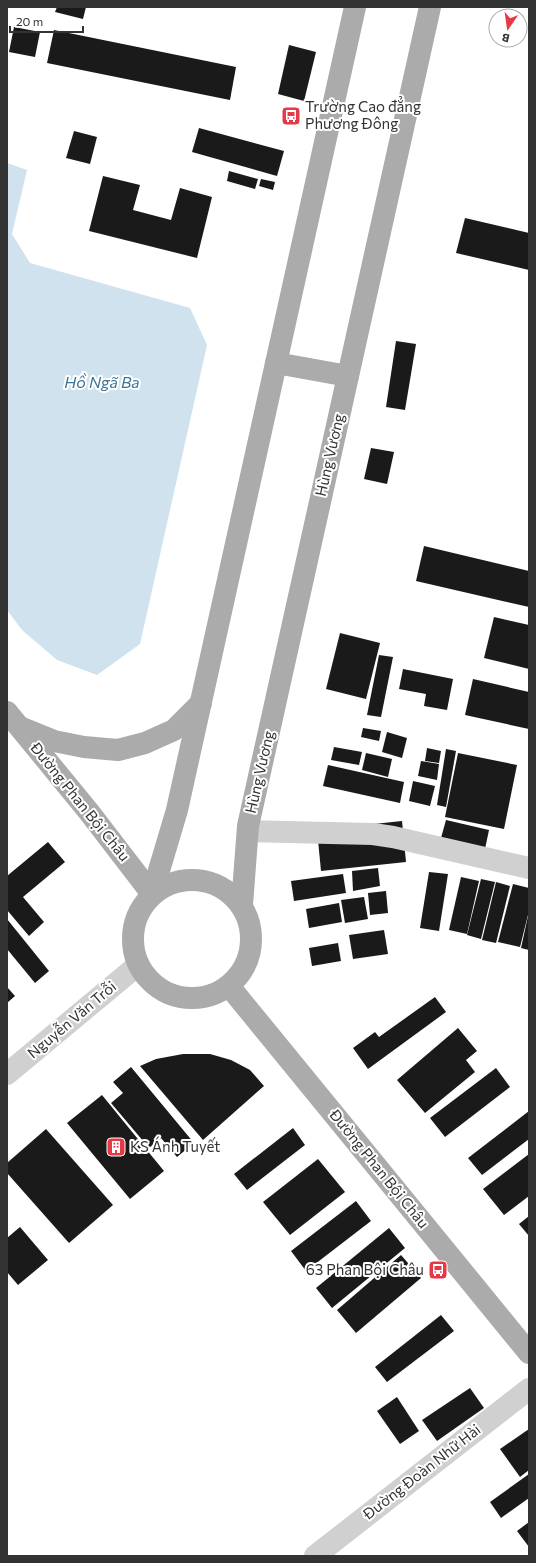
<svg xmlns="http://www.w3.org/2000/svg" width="536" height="1563" viewBox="0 0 536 1563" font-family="Commissioner,sans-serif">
	<rect width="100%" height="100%" fill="#fff"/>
	<path fill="#cfe2ee" d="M7 163 27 170 12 234 30 263 190 308 207 345 140 644 97 675 57 660 22 630 7 610Z"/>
	<g fill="#1a1a1a">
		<path d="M57 7H86L83 19 55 12Z"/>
		<path d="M14 27 40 32 35 57 9 52Z"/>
		<path d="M54 30 236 67 230 100 47 63Z"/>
		<path d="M289 45 316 52 304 101 278 94Z"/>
		<path d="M199 128 284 151 277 176 192 152Z"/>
		<path d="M74 131 97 137 90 164 66 158Z"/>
		<path d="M229 171 258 179 255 189 227 181Z"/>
		<path d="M103 176 140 185 133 210 171 220 180 188 212 197 197 258 89 231Z"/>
		<path d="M261 179 275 182 273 190 259 186Z"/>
		<path d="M465 218 529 233V270L456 253Z"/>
		<path d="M396 341 416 344 405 410 386 407Z"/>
		<path d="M371 448 394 452 387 484 364 479Z"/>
		<path d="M424 546 529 571V607L416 581Z"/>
		<path d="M494 617 529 625V669L484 658Z"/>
		<path d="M340 633 380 643 366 699 326 689Z"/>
		<path d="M379 655 393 657 381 717 367 715Z"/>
		<path d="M403 669 453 679 447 710 424 706 426 694 399 689Z"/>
		<path d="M473 679 529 692V729L465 715Z"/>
		<path d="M363 728 381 731 379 741 361 737Z"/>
		<path d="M387 732 407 738 402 758 382 752Z"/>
		<path d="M334 747 362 752 359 765 331 760Z"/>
		<path d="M427 748 441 751 439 763 425 761Z"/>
		<path d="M446 749 456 751 446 807 437 805Z"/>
		<path d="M366 753 392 759 388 777 362 770Z"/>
		<path d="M458 753 517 765 504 829 445 817Z"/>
		<path d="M421 761 439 764 437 780 418 776Z"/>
		<path d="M328 765 404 782 400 803 323 786Z"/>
		<path d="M413 781 435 786 430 806 409 801Z"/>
		<path d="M446 820 489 830 485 849 441 838Z"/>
		<path d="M402 821 406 862 321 871 317 830Z"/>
		<path d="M48 842 65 862 23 897 44 922 29 936 7 910V876Z"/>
		<path d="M378 868 380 886 353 891 352 871Z"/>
		<path d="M429 872 448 874 439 931 420 928Z"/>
		<path d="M343 874 346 893 294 901 291 881Z"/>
		<path d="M461 877 479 881 467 934 449 930Z"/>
		<path d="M481 879 495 882 481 939 467 935Z"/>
		<path d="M496 882 510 886 496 943 482 940Z"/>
		<path d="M513 884 529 888V911L520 947 498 942Z"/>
		<path d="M386 891 388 913 370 915 368 893Z"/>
		<path d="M364 897 368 919 345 923 341 900Z"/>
		<path d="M339 903 342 922 309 928 306 909Z"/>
		<path d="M528 916H529V950L521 948Z"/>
		<path d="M7 919 49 971 35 983 7 949Z"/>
		<path d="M384 930 388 954 353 959 349 935Z"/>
		<path d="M338 943 341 961 312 966 309 948Z"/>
		<path d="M7 987 15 996 7 1003Z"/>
		<path d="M435 997 446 1012 368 1069 353 1048 375 1032 379 1037Z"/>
		<path d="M458 1028 477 1051 466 1060 475 1072 425 1113 397 1080Z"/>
		<path d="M183 1054H210L231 1060 250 1070 264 1086 203 1140 140 1066 156 1059Z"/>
		<path d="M131 1067 194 1143 177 1157 161 1138 149 1148 111 1103 123 1093 113 1082Z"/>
		<path d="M496 1068 510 1087 445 1137 430 1118Z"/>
		<path d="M102 1095 164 1171 130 1199 67 1123Z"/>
		<path d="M529 1111V1139L482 1175 468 1158Z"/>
		<path d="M293 1128 305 1145 247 1190 234 1174Z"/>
		<path d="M46 1129 113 1205 69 1243 7 1173V1163Z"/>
		<path d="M529 1154V1196L504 1215 483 1189Z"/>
		<path d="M318 1159 345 1192 290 1235 263 1202Z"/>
		<path d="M356 1201 371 1221 306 1271 291 1251Z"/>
		<path d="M529 1216V1236L519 1224Z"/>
		<path d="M20 1227 48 1260 18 1285 7 1272V1238Z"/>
		<path d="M389 1228 405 1248 332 1308 316 1288Z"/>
		<path d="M401 1255 421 1278 356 1333 337 1310Z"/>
		<path d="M441 1315 454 1331 387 1382 375 1367Z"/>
		<path d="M470 1388 484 1408 437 1441 422 1420Z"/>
		<path d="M397 1397 419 1431 400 1444 377 1411Z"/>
		<path d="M529 1429V1470L520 1477 500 1449Z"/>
		<path d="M529 1474V1498L501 1518 490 1502Z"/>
		<path d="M529 1522V1547L517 1531Z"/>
	</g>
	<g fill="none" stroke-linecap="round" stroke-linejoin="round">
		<g stroke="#d0d0d0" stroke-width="22">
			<path d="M248 831 373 834 393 837 529 868"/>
			<path d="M7 1074 138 965"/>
			<path d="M315 1556 529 1389"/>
		</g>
		<g stroke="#ababab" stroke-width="22">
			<path d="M276 363 348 376"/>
			<path d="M7 712 89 812 152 894"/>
			<path d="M22 728 54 741 84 747 118 750 145 743 174 730 201 703"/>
			<circle cx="192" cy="939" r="59"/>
			<path d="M152 894 177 810 355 7"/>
			<path d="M242 905 248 826 430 7"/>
			<path d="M229 986 529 1353"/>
		</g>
	</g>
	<defs>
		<g id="bus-square" transform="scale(1)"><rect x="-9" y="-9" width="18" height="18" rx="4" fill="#e63946" stroke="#fff"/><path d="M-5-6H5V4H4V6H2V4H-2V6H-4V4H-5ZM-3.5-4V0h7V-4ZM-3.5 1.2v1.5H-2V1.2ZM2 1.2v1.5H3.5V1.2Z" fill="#fff"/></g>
		<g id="building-square" transform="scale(1)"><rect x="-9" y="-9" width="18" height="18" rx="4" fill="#e63946" stroke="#fff"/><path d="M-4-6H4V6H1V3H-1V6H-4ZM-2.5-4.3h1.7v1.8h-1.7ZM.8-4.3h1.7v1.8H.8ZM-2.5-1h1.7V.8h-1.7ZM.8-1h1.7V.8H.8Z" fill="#fff"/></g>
	</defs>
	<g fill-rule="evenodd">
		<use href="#bus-square" x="291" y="116"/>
		<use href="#building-square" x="116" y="1147"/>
		<use href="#bus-square" x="438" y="1270"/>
	</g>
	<g text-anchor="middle" stroke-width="4" stroke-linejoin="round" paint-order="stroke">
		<g font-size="15" fill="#333" stroke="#fff" text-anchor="start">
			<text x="305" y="112">Trường Cao đẳng<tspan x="305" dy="17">Phương Đông</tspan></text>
			<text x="130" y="1152">KS Ánh Tuyết</text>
			<text x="424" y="1275" text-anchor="end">63 Phan Bội Châu</text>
		</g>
		<g font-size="15" fill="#333" stroke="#fff">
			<text transform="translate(330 455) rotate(-77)" y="5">Hùng Vương</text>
			<text transform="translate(260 772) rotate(-77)" y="5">Hùng Vương</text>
			<text transform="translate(80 802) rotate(51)" y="5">Đường Phan Bội Châu</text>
			<text transform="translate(72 1020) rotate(-40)" y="5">Nguyễn Văn Trỗi</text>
			<text transform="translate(379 1169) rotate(51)" y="5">Đường Phan Bội Châu</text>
			<text transform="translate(422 1472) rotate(-38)" y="5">Đường Đoàn Nhữ Hài</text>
		</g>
		<g font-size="16" font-style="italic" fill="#3f7597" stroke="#fff">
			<text x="102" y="388">Hồ Ngã Ba</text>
		</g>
	</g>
	<rect width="536" height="1563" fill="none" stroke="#333333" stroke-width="16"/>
	<g transform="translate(508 28) rotate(193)"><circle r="19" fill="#ffffff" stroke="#adadad"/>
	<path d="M0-3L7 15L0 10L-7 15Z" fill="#e63946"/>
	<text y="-6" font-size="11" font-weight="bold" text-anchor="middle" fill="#333333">B</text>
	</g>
	<path d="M10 26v6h73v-6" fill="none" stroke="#333333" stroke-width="2"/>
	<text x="16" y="26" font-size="12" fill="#333333" stroke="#ffffff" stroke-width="3" paint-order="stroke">20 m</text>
</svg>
